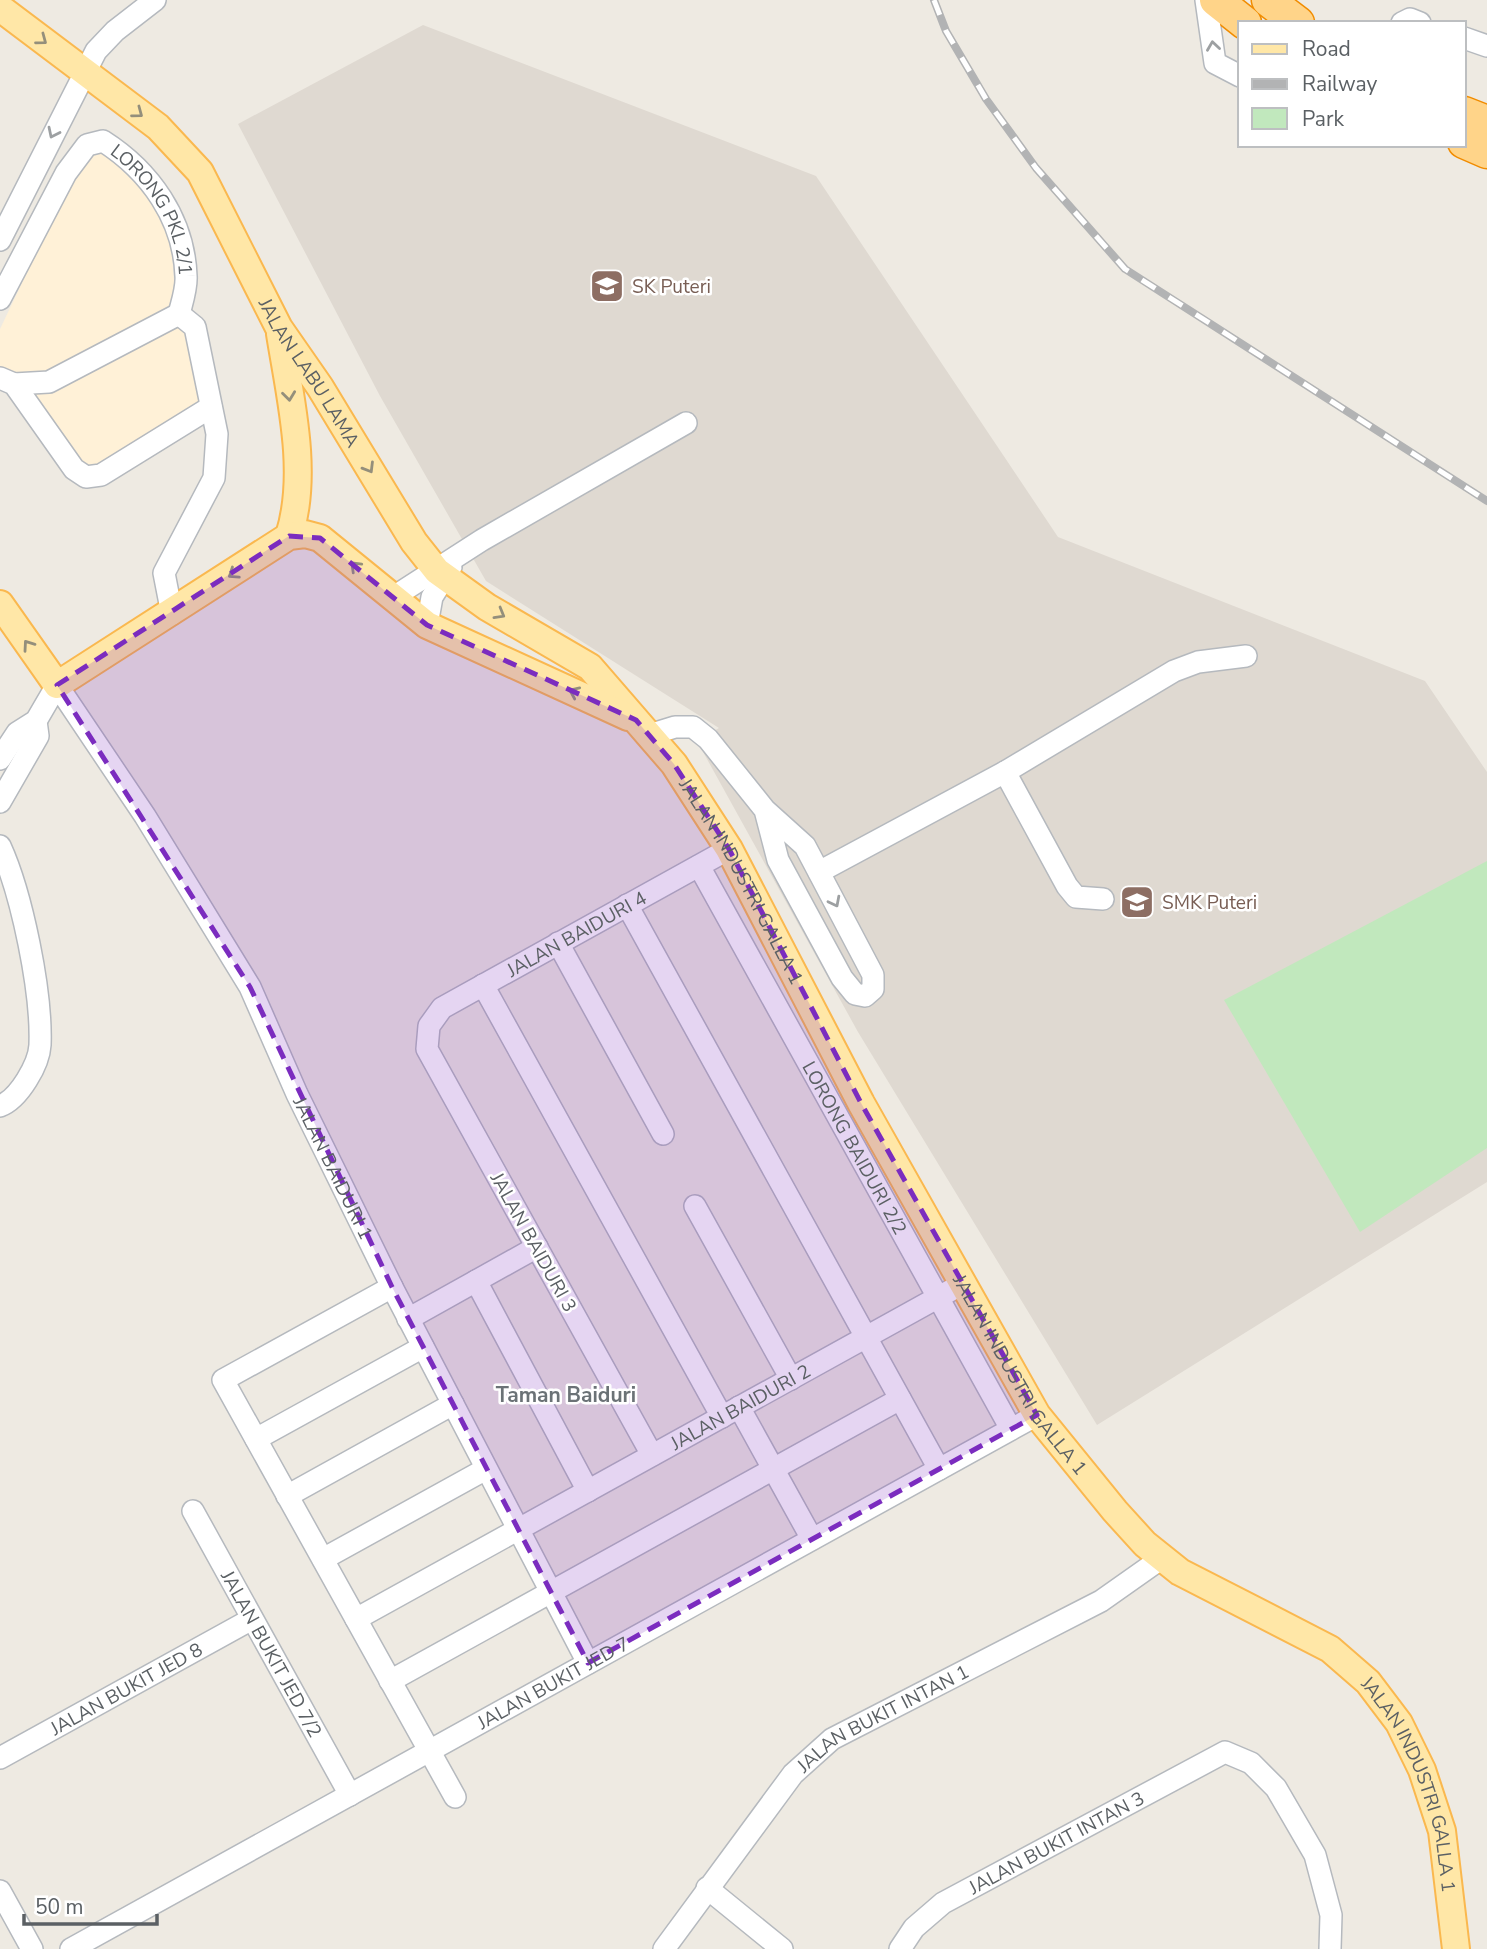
<svg xmlns="http://www.w3.org/2000/svg" width="1487" height="1949" viewBox="0 0 1487 1949" font-family="'Nunito Sans',sans-serif">
	<rect width="100%" height="100%" fill="#eeeae2"/>
	<g fill="#fff1d7">
		<path d="M99 148 155 202 171 239 174 282 171 305 53 372 18 374 0 366V329L65 193Z"/>
		<path d="M177 319 191 330 205 397 194 415 88 469 70 455 26 390Z"/>
	</g>
	<path fill="#dfd9d1" d="M423 25 816 176 1058 537 1425 681 1487 772V1182L1097 1425 858 1032 697 741 719 728 486 581 380 396 238 124Z"/>
	<path fill="#c1e8bd" d="M1487 861V1148L1360 1232 1224 1000Z"/>
	<g fill="none" stroke-linecap="round" stroke-linejoin="round">
		<g stroke="#b5b9be" stroke-width="24">
			<g id="minor">
				<path d="M1206 0 1215 63 1240 76"/>
				<path d="M1402 23 1410 19 1420 23"/>
				<path d="M1464 38 1487 46"/>
				<path d="M0 240 96 51 115 31 155 0"/>
				<path id="s1" d="M0 299 66 173 87 145 103 141C150 171 184 219 186 276 187 288 182 302 179 314"/>
				<path d="M0 378 14 384 74 469 86 477 101 475 211 407"/>
				<path d="M14 384 49 382 179 314 195 327 217 434 214 478 164 573 172 614"/>
				<path d="M392 598 482 540 686 423"/>
				<path d="M427 625 432 597 451 567"/>
				<path d="M649 735 675 727H693L708 739 765 810 805 846 873 975V989L865 996 855 994 842 978 778 860 765 810"/>
				<path id="s2" d="M0 759 17 733 36 721 57 685 145 816 250 987 297 1094 392 1287 588 1663"/>
				<path d="M1005 772 1067 886 1076 897 1103 899"/>
				<path d="M0 802 38 736 36 721"/>
				<path d="M0 846C22 894 42 992 40 1045 39 1064 19 1099 0 1106"/>
				<path id="s3" d="M699 866 1011 1429"/>
				<path d="M819 872 1005 772 1174 671 1198 662 1246 656"/>
				<path d="M627 905 939 1469"/>
				<path d="M558 943 663 1134"/>
				<path d="M483 985 722 1417"/>
				<path d="M695 1206 791 1379"/>
				<path d="M476 1281 588 1491"/>
				<path d="M392 1287 223 1380 455 1797"/>
				<path d="M408 1319 537 1247"/>
				<path d="M739 1407 812 1539"/>
				<path d="M256 1439 423 1347"/>
				<path id="s4" d="M652 1455 427 1049 429 1026 442 1008 729 849"/>
				<path d="M287 1496 453 1404"/>
				<path id="s5" d="M193 1511 350 1795"/>
				<path d="M323 1559 486 1469"/>
				<path id="s6" d="M356 1619 964 1283"/>
				<path d="M390 1681 900 1399"/>
				<path id="s7" d="M0 1758 252 1619"/>
				<path d="M707 1888 782 1949"/>
				<path d="M0 1891 32 1949"/>
				<path id="s8" d="M71 1949 1037 1415"/>
				<path id="s9" d="M664 1949 793 1774 832 1739 1101 1601 1162 1558"/>
				<path id="s10" d="M900 1949 914 1928 943 1903 1225 1752 1251 1763 1276 1788 1315 1855 1331 1915 1330 1949"/>
			</g>
		</g>
		<g stroke="#fab84f" stroke-width="30">
			<g id="major">
				<path id="s11" d="M0 8 158 127 200 172 279 328 320 387 414 542 437 571 487 607 590 667 674 764 729 849 861 1103 1037 1415 1115 1511 1145 1544 1180 1572 1330 1649 1368 1682 1399 1723 1422 1770 1442 1831 1456 1949"/>
				<path d="M280 334C290 397 309 473 289 536"/>
				<path d="M0 604 57 685 289 536 305 534 320 538 427 625 628 717"/>
			</g>
		</g>
		<g stroke="#f18c00" stroke-width="35">
			<g id="highway">
				<path d="M1216 0 1245 23"/>
				<path d="M1268 0 1298 23"/>
				<path d="M1464 113 1487 122"/>
				<path d="M1464 142 1487 152"/>
			</g>
		</g>
		<use href="#minor" stroke="#fff" stroke-width="21"/>
		<use href="#major" stroke="#ffe7a7" stroke-width="26"/>
		<use href="#highway" stroke="#ffd489" stroke-width="32"/>
		<g stroke="#b2b3b4" stroke-width="8">
			<path id="rail" d="M934 0 946 31 986 99 1036 168 1125 269 1487 501"/>
		</g>
		<use href="#rail" stroke="#fff" stroke-width="5" stroke-dasharray="16" stroke-linecap="butt"/>
	</g>
	<defs><path id="oneway-chevron" d="M-2-3.5L2.5 0L-2 3.5" fill="none" stroke-width="1.6" stroke-linecap="round" stroke-linejoin="round" transform="scale(1.75)"/></defs>
	<g stroke="#948f7b">
		<use href="#oneway-chevron" transform="translate(42 40) rotate(37)"/>
		<use href="#oneway-chevron" transform="translate(138 113) rotate(37)"/>
		<use href="#oneway-chevron" transform="translate(289 396) rotate(83)"/>
		<use href="#oneway-chevron" transform="translate(369 468) rotate(59)"/>
		<use href="#oneway-chevron" transform="translate(355 566) rotate(-136)"/>
		<use href="#oneway-chevron" transform="translate(233 574) rotate(146)"/>
		<use href="#oneway-chevron" transform="translate(500 614) rotate(30)"/>
		<use href="#oneway-chevron" transform="translate(28 645) rotate(-125)"/>
		<use href="#oneway-chevron" transform="translate(574 692) rotate(-156)"/>
	</g>
	<g stroke="#9da0a2">
		<use href="#oneway-chevron" transform="translate(1213 46) rotate(-98)"/>
		<use href="#oneway-chevron" transform="translate(53 133) rotate(116)"/>
		<use href="#oneway-chevron" transform="translate(835 902) rotate(63)"/>
	</g>
	<path fill="#7b2cbf" fill-opacity="0.2" stroke="#7b2cbf" stroke-width="5" stroke-dasharray="14 9" stroke-linejoin="round" d="M289 536 320 538 427 625 636 720 674 764 729 849 861 1103 1037 1415 588 1663 392 1287 250 987 57 685Z"/>
	<defs>
		<g id="school-square" transform="scale(1.75)"><rect x="-9" y="-9" width="18" height="18" rx="4" fill="#8d6e63" stroke="#fff"/><path d="M0-5L7-2L0 1L-7-2ZM-4 1L0 2.5L4 1V4Q0 6-4 4Z" fill="#fff"/></g>
	</defs>
	<g fill-rule="evenodd">
		<use href="#school-square" x="607" y="286"/>
		<use href="#school-square" x="1137" y="902"/>
	</g>
	<g text-anchor="middle" stroke-width="5" stroke-linejoin="round" paint-order="stroke">
		<g font-size="19" fill="#5b6064" stroke="#fff">
			<text dy="7" stroke="none"><textPath href="#s1" startOffset="282">LORONG PKL 2/1</textPath></text>
			<text dy="7" stroke="none"><textPath href="#s11" startOffset="488">JALAN LABU LAMA</textPath></text>
			<text dy="7" stroke="none"><textPath href="#s11" startOffset="1169">JALAN INDUSTRI GALLA 1</textPath></text>
			<text dy="7" stroke="none"><textPath href="#s4" startOffset="663">JALAN BAIDURI 4</textPath></text>
			<text dy="7" stroke="none"><textPath href="#s3" startOffset="322">LORONG BAIDURI 2/2</textPath></text>
			<text dy="7" stroke="none"><textPath href="#s2" startOffset="653">JALAN BAIDURI 1</textPath></text>
			<text transform="translate(534 1242) rotate(61)" y="7">JALAN BAIDURI 3</text>
			<text dy="7" stroke="none"><textPath href="#s11" startOffset="1736">JALAN INDUSTRI GALLA 1</textPath></text>
			<text dy="7" stroke="none"><textPath href="#s6" startOffset="439">JALAN BAIDURI 2</textPath></text>
			<text dy="7" stroke="none"><textPath href="#s5" startOffset="163">JALAN BUKIT JED 7/2</textPath></text>
			<text dy="7" stroke="none"><textPath href="#s8" startOffset="551">JALAN BUKIT JED 7</textPath></text>
			<text dy="7" stroke="none"><textPath href="#s7" startOffset="144">JALAN BUKIT JED 8</textPath></text>
			<text dy="7" stroke="none"><textPath href="#s9" startOffset="324">JALAN BUKIT INTAN 1</textPath></text>
			<text dy="7" stroke="none"><textPath href="#s11" startOffset="2324">JALAN INDUSTRI GALLA 1</textPath></text>
			<text dy="7" stroke="none"><textPath href="#s10" startOffset="192">JALAN BUKIT INTAN 3</textPath></text>
		</g>
		<g font-size="19" fill="#785e54" stroke="#fff" text-anchor="start">
			<text x="632" y="293">SK Puteri</text>
			<text x="1162" y="909">SMK Puteri</text>
		</g>
		<g font-size="21" font-weight="bold" fill="#6b7276" stroke="#fff">
			<text x="566" y="1402">Taman Baiduri</text>
		</g>
	</g>
	<rect x="1238" y="21" width="228" height="126" fill="#ffffff" stroke="#bdbfc1" stroke-width="2"/>
	<rect x="1252" y="44" width="35" height="10" fill="#ffe7a7" stroke="#bdbfc1" stroke-width="2"/>
	<text x="1302" y="56" font-size="21" fill="#5b6064">Road</text>
	<rect x="1252" y="79" width="35" height="10" fill="#b2b3b4" stroke="#bdbfc1" stroke-width="2"/>
	<text x="1302" y="91" font-size="21" fill="#5b6064">Railway</text>
	<rect x="1252" y="108" width="35" height="21" fill="#c1e8bd" stroke="#bdbfc1" stroke-width="2"/>
	<text x="1302" y="126" font-size="21" fill="#5b6064">Park</text>
	<path d="M24 1914v10h133v-10" fill="none" stroke="#5b6064" stroke-width="3.5"/>
	<text x="35" y="1914" font-size="21" fill="#5b6064" stroke="#ffffff" stroke-width="5" paint-order="stroke">50 m</text>
</svg>
